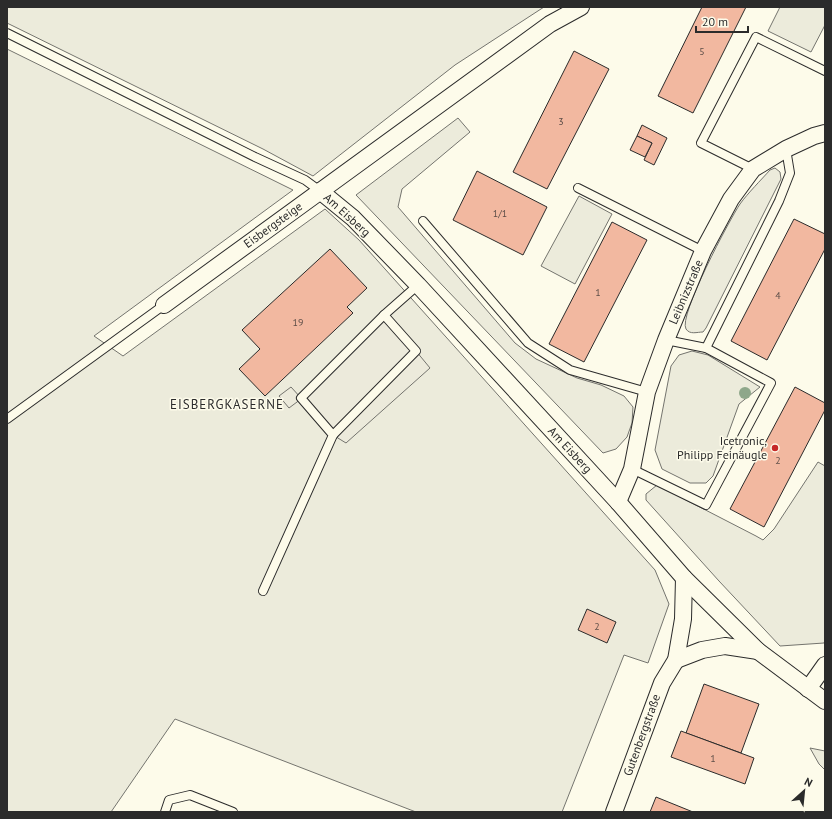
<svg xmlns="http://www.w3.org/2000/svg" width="832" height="819" viewBox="0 0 832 819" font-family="'PT Sans',sans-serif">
	<rect width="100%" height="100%" fill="#fdfbea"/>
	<g fill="#ecebdb" stroke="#74746e">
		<path d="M7 7H544L455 65 313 176 263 149 7 23Z"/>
		<path d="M780 7H825V25L811 52 768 31Z"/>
		<path d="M7 49 293 190 94 336 123 356 325 209 359 240 655 570 669 604 648 663 624 655 562 812H416L175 719 111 812H7Z"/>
		<path d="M458 118 470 132 402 189 398 207 515 343 536 359 577 378 601 385 624 396 633 407 632 423 627 437 616 449 603 453 356 195Z"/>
		<path d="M775 168 780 172 781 179 706 328 703 332C697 332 690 335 686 329 678 316 730 219 740 204 748 193 761 180 770 170Z"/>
		<path d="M579 196 612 214 575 284 541 266Z"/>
		<path d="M692 351 708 355 760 387 739 404 713 476 706 483H690L662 469 655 450 671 366 679 355Z"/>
		<path d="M818 462 825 466V641L824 643 780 646 719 581 646 500V494L657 485 756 536 763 540 774 529Z"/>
		<path d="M810 748 825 751V770L819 764Z"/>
	</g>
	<path fill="#eceadb" stroke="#74746e" d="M384 315 416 351 430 368 346 443 333 435 301 399 289 408 279 396 291 387 301 398Z"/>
	<g fill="#f2b8a0" stroke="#2b2b2b">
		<path d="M702 7H746L693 113 658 96Z"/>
		<path d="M574 51 609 69 547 189 513 172Z"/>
		<path d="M642 125 667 138 654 165 644 160 652 143 637 136Z"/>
		<path d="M637 136 652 143 645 157 630 150Z"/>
		<path d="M477 171 547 207 523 255 453 220Z"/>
		<path d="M794 219 825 234V249L767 360 731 341Z"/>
		<path d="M612 222 647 240 584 362 549 344Z"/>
		<path d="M330 249 367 288 347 307 353 313 265 396 239 369 260 349 242 330Z"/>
		<path d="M795 387 825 403V410L764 527 730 509Z"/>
		<path d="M587 609 616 622 607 643 578 630Z"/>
		<path d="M704 684 759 704 741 753 686 733Z"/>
		<path d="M681 731 754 758 745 784 671 757Z"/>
		<path d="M656 797 693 812H650Z"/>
	</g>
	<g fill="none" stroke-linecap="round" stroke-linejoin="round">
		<g stroke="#2b2b2b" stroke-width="10">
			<g id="service">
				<path d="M7 33 255 157 305 180 320 191"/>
				<path d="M753 169 701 143 756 37 825 71"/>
				<path d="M578 188 703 251"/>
				<path d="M423 221 528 343 570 370 647 392"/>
				<path d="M706 348 779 201 790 173 786 149"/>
				<path d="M7 419 164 305"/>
				<path d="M333 435 416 351 384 315"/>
				<path d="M632 469 706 505 771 383 706 348 666 340"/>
				<path d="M263 591 333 435 301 398 384 315 418 285"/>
				<path d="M165 812 169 800 190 795 233 812"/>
			</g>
		</g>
		<g stroke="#2b2b2b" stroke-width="18">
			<g id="minor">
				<path d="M320 191 353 218 418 285 618 502 684 578 758 651 825 701"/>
				<path d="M164 305 550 24 581 7"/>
				<path d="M618 502 632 469 647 392 666 340 703 251 731 199 753 169 786 149 814 136 825 133"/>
				<path d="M676 660 702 650 725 646 758 651"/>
				<path d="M808 689 825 665"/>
				<path d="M614 812 662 683 676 660 683 619 684 578"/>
			</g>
		</g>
		<use href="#service" stroke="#fdfbea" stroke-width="8"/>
		<use href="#minor" stroke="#fdfbea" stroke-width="16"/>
	</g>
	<circle fill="#8ea78a" cx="745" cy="393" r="6"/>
	<circle fill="#c62828" stroke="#fdfbea" stroke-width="1.5" cx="775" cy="448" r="4"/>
	<g text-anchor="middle" stroke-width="3" stroke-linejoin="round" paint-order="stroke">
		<g font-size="10" fill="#5d4e48">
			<text x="702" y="55">5</text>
			<text x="561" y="125">3</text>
			<text x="500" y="217">1/1</text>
			<text x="598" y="296">1</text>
			<text x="778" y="299">4</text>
			<text x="298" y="326">19</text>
			<text x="778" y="464">2</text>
			<text x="597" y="630">2</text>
			<text x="713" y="762">1</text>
		</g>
		<g font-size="12" fill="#2b2b2b" stroke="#fdfbea">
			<text transform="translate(347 215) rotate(42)" y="4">Am Eisberg</text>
			<text transform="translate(273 225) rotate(-36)" y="4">Eisbergsteige</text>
			<text transform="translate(686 292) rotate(-67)" y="4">Leibnizstraße</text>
			<text transform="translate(570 450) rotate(47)" y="4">Am Eisberg</text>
			<text transform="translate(642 735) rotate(-70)" y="4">Gutenbergstraße</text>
		</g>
		<g font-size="12" fill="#2b2b2b" stroke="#fdfbea" text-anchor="end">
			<text x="767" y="445">Icetronic,<tspan x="767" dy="14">Philipp Feinäugle</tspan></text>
		</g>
		<g font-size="13" letter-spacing="1" fill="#2b2b2b" stroke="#fdfbea">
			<text x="227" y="409">EISBERGKASERNE</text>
		</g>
	</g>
	<rect width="832" height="819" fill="none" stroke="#2b2b2b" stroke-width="16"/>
	<g transform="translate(804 791) rotate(27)" stroke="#fdfbea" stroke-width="3" paint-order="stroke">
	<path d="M0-3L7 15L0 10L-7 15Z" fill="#2b2b2b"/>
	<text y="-6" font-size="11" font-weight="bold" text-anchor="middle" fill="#2b2b2b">N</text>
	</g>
	<path d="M696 26v6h52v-6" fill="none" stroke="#2b2b2b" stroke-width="2"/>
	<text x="702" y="26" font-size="12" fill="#2b2b2b" stroke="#fdfbea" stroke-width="3" paint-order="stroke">20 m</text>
</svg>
